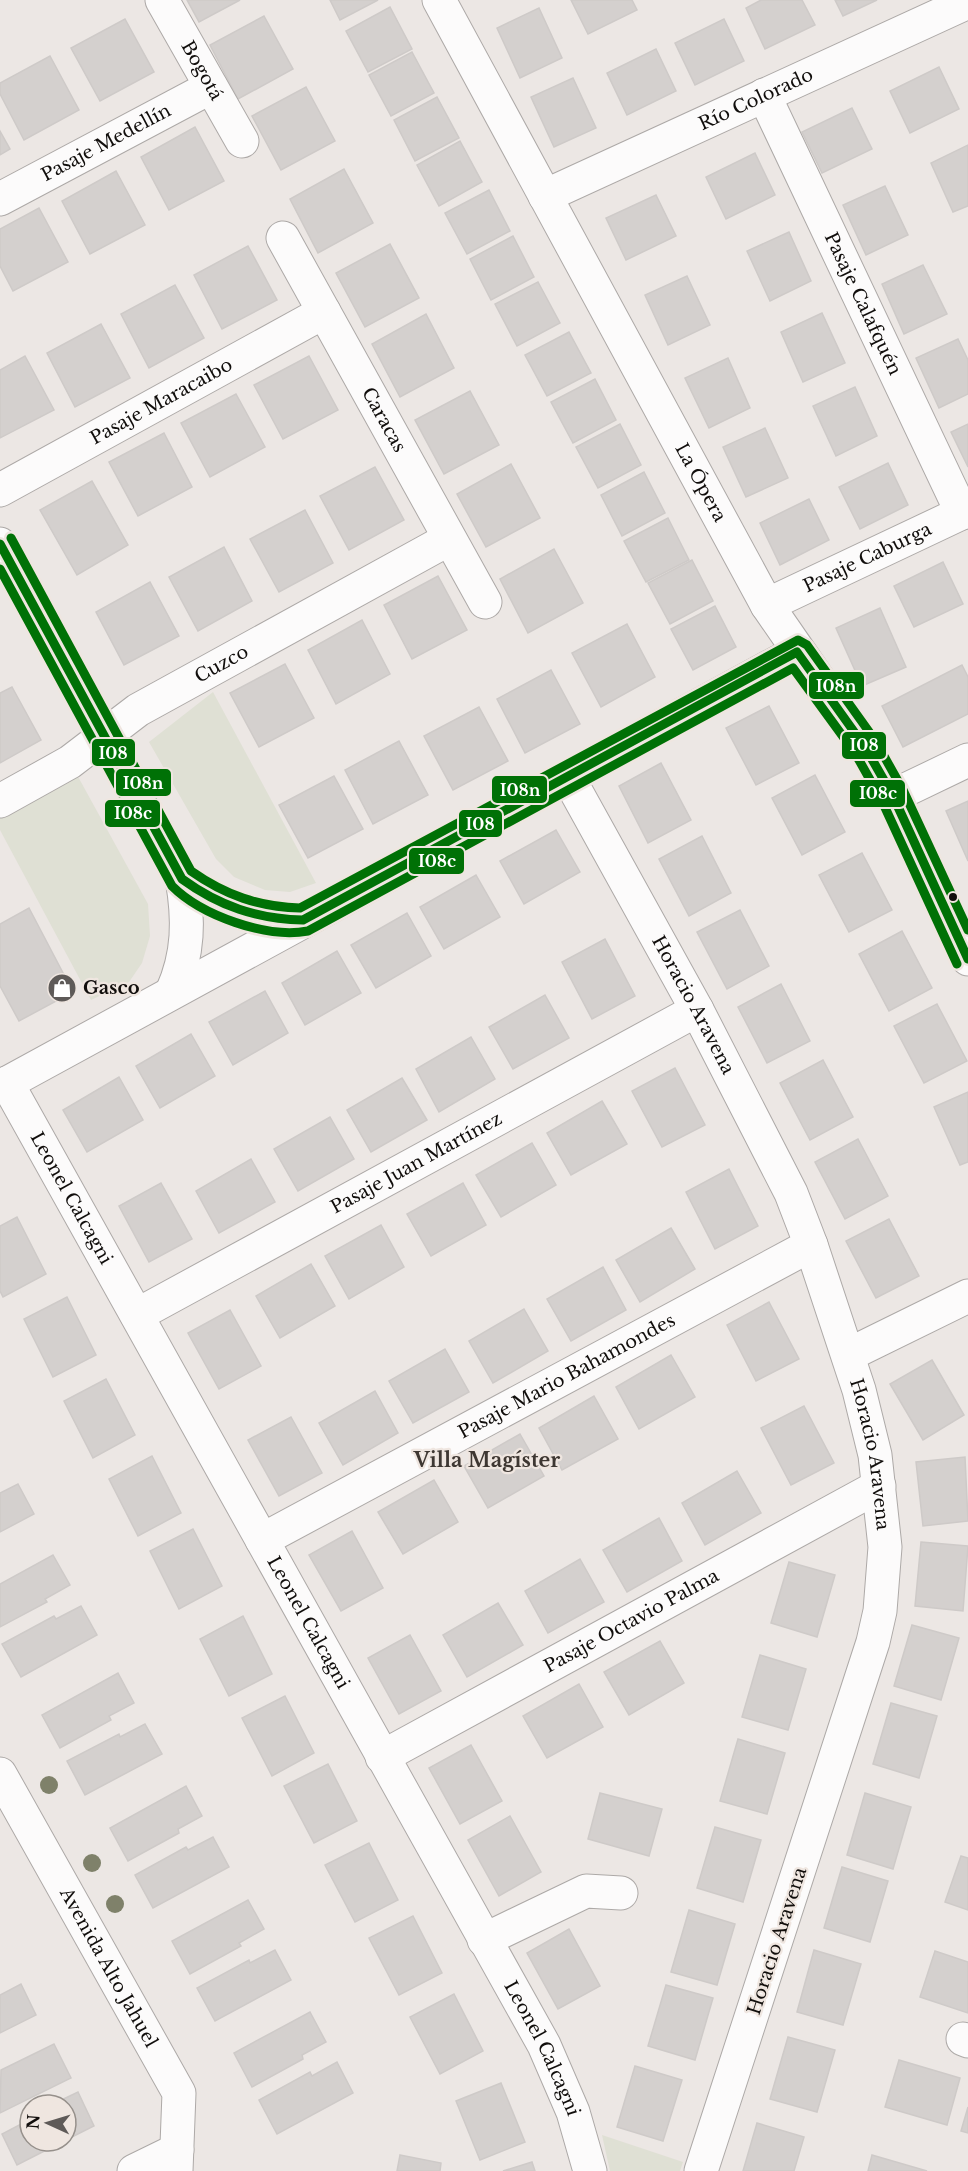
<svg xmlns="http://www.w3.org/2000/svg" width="968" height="2171" viewBox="0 0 968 2171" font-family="'Libre Baskerville',serif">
	<rect width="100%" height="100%" fill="#ece7e4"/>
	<g fill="#dfe0d4">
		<path d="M213 692 316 883 290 892 265 890 234 877 216 859 149 742Z"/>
		<path d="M76 773 148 904 150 936 142 963 129 982 91 1000 0 830V811Z"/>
		<path d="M602 2135 683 2162 680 2171H610Z"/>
	</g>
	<g fill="#d4d0ce" stroke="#cecac8" stroke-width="1.5">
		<path d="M187 0H240L199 22Z"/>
		<path d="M330 0H378L340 20Z"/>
		<path d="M571 0H632L637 10 588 34Z"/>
		<path d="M761 0H802L815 25 765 49 746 8Z"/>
		<path d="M835 0H877L843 16Z"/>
		<path d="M390 7 412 49 368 72 346 31Z"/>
		<path d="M539 8 562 58 520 78 497 28Z"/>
		<path d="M264 16 293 69 238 99 210 45Z"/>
		<path d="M125 19 154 72 100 101 71 48Z"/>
		<path d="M724 19 744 61 695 85 675 43Z"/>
		<path d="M656 49 676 91 627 115 607 73Z"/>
		<path d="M412 52 434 93 391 116 369 75Z"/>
		<path d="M50 56 79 110 24 140 0 94V83Z"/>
		<path d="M939 67 959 109 910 133 890 91Z"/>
		<path d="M573 78 596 128 554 147 531 97Z"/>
		<path d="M306 87 335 141 281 170 252 116Z"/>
		<path d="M437 97 459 138 415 161 394 120Z"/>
		<path d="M852 108 872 149 822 173 802 132Z"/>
		<path d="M195 127 224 181 169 210 141 157Z"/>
		<path d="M0 131 10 149 0 155Z"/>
		<path d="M460 141 482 182 439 206 417 165Z"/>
		<path d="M968 145V206L953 212 931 163Z"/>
		<path d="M755 153 775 195 726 219 706 177Z"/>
		<path d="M344 169 373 223 318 253 290 199Z"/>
		<path d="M116 171 145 225 90 254 62 201Z"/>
		<path d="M885 186 908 235 866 255 843 205Z"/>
		<path d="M489 190 510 231 467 254 445 213Z"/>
		<path d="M656 195 676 236 626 260 606 218Z"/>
		<path d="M39 208 68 262 13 291 0 266V229Z"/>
		<path d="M789 232 811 281 770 301 747 251Z"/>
		<path d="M513 236 534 277 491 300 470 259Z"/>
		<path d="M390 244 419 298 365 327 336 273Z"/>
		<path d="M248 246 277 300 222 329 194 275Z"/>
		<path d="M923 265 947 314 904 334 882 284Z"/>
		<path d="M687 276 710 325 668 345 645 295Z"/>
		<path d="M538 282 560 323 517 346 495 304Z"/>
		<path d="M175 285 204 338 149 368 121 314Z"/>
		<path d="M822 313 845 363 803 382 781 332Z"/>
		<path d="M426 314 454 368 400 397 372 344Z"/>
		<path d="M101 324 130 378 75 407 47 353Z"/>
		<path d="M569 332 591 373 547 396 525 355Z"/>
		<path d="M958 339 968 360V394L939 408 916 358Z"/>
		<path d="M25 356 54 410 0 438V370Z"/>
		<path d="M309 356 338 410 283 439 254 385Z"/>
		<path d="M728 358 750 408 709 428 685 378Z"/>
		<path d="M595 379 616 420 573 443 551 402Z"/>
		<path d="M855 387 877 436 836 456 813 406Z"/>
		<path d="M470 391 499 445 444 474 415 420Z"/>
		<path d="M236 394 265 447 210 477 181 423Z"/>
		<path d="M620 424 641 465 598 488 576 447Z"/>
		<path d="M968 424V467L951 432Z"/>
		<path d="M765 428 788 478 746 497 723 447Z"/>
		<path d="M164 433 192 487 138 516 109 462Z"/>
		<path d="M888 463 908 505 860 529 839 487Z"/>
		<path d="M511 464 540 518 486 547 457 494Z"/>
		<path d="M375 467 404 520 349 550 320 496Z"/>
		<path d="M644 472 665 513 622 536 601 495Z"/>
		<path d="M92 481 128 545 77 575 40 510Z"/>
		<path d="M809 499 829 540 780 565 760 523Z"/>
		<path d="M305 510 333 563 279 592 250 539Z"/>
		<path d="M668 518 689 560 646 582 624 541Z"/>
		<path d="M224 547 252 601 198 631 169 577Z"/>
		<path d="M554 549 583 603 528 633 500 579Z"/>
		<path d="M692 560 713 601 670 624 648 583Z"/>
		<path d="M943 562 963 604 914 627 894 586Z"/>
		<path d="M438 576 467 630 412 659 384 605Z"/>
		<path d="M150 582 179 636 124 665 96 612Z"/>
		<path d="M715 606 736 647 693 670 671 629Z"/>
		<path d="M880 608 906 667 862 686 836 628Z"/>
		<path d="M362 620 390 674 336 704 308 650Z"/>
		<path d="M627 624 655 677 601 707 572 653Z"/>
		<path d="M285 664 314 718 259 747 230 693Z"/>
		<path d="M962 665 968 677V714L903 747 882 706Z"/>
		<path d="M551 670 580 724 525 753 497 699Z"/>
		<path d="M12 687 41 740 0 763V693Z"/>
		<path d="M769 706 799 763 756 785 726 728Z"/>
		<path d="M479 707 508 761 453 790 424 736Z"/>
		<path d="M399 741 428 795 373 824 345 770Z"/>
		<path d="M661 763 691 820 648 843 619 786Z"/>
		<path d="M815 775 845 832 802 855 772 798Z"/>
		<path d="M334 776 363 829 308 858 279 805Z"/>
		<path d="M968 801V861L946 811Z"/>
		<path d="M556 830 580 872 524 904 500 861Z"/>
		<path d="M702 836 731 893 689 916 659 859Z"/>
		<path d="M862 853 892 910 849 932 819 875Z"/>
		<path d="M476 875 500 917 444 949 420 907Z"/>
		<path d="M29 908 73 992 19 1021 0 986V924Z"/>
		<path d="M740 910 769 966 727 989 697 932Z"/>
		<path d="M407 913 431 956 376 988 351 945Z"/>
		<path d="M902 931 932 988 889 1011 859 954Z"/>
		<path d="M605 939 635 996 592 1019 562 962Z"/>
		<path d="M337 951 361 993 305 1025 282 983Z"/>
		<path d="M781 984 810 1041 767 1063 738 1007Z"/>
		<path d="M265 991 288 1033 233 1065 209 1022Z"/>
		<path d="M545 995 569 1038 513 1069 489 1027Z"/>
		<path d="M937 1004 967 1061 924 1083 894 1026Z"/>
		<path d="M191 1034 215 1076 160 1108 136 1066Z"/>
		<path d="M471 1037 495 1079 439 1112 416 1069Z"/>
		<path d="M823 1060 853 1117 810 1140 780 1083Z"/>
		<path d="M675 1068 705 1125 662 1147 632 1091Z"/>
		<path d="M119 1077 143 1120 87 1152 63 1110Z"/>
		<path d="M402 1078 427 1120 371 1152 347 1110Z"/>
		<path d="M968 1092V1162L960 1165 934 1107Z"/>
		<path d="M602 1101 627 1144 571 1175 547 1133Z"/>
		<path d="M330 1117 354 1159 298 1191 274 1149Z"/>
		<path d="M858 1139 888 1196 845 1219 815 1162Z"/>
		<path d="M532 1143 556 1185 501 1217 476 1175Z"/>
		<path d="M251 1159 275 1202 219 1233 196 1191Z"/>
		<path d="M729 1169 758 1226 715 1249 686 1192Z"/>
		<path d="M161 1183 192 1239 149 1262 119 1206Z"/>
		<path d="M463 1183 486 1225 431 1256 407 1214Z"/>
		<path d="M17 1217 46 1274 3 1297 0 1291V1226Z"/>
		<path d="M889 1219 919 1276 876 1298 846 1241Z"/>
		<path d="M381 1225 404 1267 349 1299 325 1256Z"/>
		<path d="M671 1228 695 1269 640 1302 616 1260Z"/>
		<path d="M311 1264 335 1306 280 1338 256 1296Z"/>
		<path d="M603 1267 626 1310 571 1341 547 1299Z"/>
		<path d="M67 1297 96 1355 53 1377 24 1319Z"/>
		<path d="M769 1302 799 1359 756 1381 727 1325Z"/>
		<path d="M524 1309 548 1351 493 1383 469 1341Z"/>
		<path d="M230 1310 261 1366 219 1389 188 1333Z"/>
		<path d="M445 1349 469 1392 413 1423 389 1381Z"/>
		<path d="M671 1355 695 1397 639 1429 616 1387Z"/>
		<path d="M932 1360 964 1415 923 1440 890 1384Z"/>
		<path d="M106 1379 135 1435 93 1458 64 1401Z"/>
		<path d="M375 1391 398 1433 343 1465 319 1423Z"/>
		<path d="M594 1396 618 1439 562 1470 539 1428Z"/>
		<path d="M804 1406 834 1463 791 1485 761 1428Z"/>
		<path d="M291 1417 322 1473 279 1496 248 1440Z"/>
		<path d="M520 1434 544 1476 488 1508 464 1466Z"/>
		<path d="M152 1456 181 1513 138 1536 109 1479Z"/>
		<path d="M965 1457 968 1521 923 1526 916 1462Z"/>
		<path d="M737 1471 761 1513 705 1545 682 1503Z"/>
		<path d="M434 1480 458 1522 403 1554 378 1512Z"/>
		<path d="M18 1484 34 1514 0 1532V1493Z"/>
		<path d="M659 1518 682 1561 627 1592 603 1550Z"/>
		<path d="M193 1529 222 1586 179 1609 150 1551Z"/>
		<path d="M352 1531 383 1588 341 1611 309 1555Z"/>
		<path d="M921 1542 968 1546 963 1611 915 1606Z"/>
		<path d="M53 1555 70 1585 45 1599 47 1602 0 1627V1584Z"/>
		<path d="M580 1559 604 1602 548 1633 525 1591Z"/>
		<path d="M789 1562 835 1575 817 1637 771 1623Z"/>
		<path d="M498 1603 523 1645 467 1677 443 1635Z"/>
		<path d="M81 1606 97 1635 21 1677 2 1644 54 1616 56 1619Z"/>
		<path d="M243 1616 272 1674 229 1696 200 1639Z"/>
		<path d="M912 1625 959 1638 941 1700 894 1686Z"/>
		<path d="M410 1635 441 1691 399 1714 368 1658Z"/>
		<path d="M660 1641 684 1683 629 1715 604 1672Z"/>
		<path d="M760 1655 806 1669 788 1730 742 1717Z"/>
		<path d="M118 1673 134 1703 109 1716 111 1720 60 1748 42 1715Z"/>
		<path d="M579 1684 603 1727 547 1758 523 1716Z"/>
		<path d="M285 1696 314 1753 272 1776 242 1718Z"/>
		<path d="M891 1703 937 1716 919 1778 873 1764Z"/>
		<path d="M145 1724 162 1754 85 1795 67 1761 119 1734 120 1737Z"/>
		<path d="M738 1739 785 1753 767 1814 720 1801Z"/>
		<path d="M471 1745 502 1801 460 1824 429 1768Z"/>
		<path d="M328 1764 357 1821 314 1843 284 1786Z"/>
		<path d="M186 1786 202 1816 178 1829 179 1833 128 1861 110 1828Z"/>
		<path d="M600 1793 662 1809 649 1856 588 1839Z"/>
		<path d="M865 1793 911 1807 893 1869 847 1855Z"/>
		<path d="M510 1816 541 1872 499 1896 468 1840Z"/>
		<path d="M715 1827 761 1840 743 1902 697 1888Z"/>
		<path d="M213 1837 229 1867 153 1908 135 1875 186 1847 188 1850Z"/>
		<path d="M369 1843 398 1900 355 1922 325 1865Z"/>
		<path d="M961 1856 968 1858V1910L945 1902Z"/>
		<path d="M842 1867 888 1881 870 1942 824 1928Z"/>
		<path d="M248 1900 264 1929 239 1943 241 1946 190 1974 172 1941Z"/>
		<path d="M689 1910 735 1924 717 1985 671 1972Z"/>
		<path d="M413 1916 442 1973 399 1995 369 1938Z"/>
		<path d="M569 1929 600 1986 558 2009 527 1953Z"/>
		<path d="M275 1950 291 1980 215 2021 197 1988 249 1960 250 1963Z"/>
		<path d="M814 1950 861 1964 843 2025 797 2012Z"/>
		<path d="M935 1951 968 1962V2013L920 1997Z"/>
		<path d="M21 1984 36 2015 0 2033V1995Z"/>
		<path d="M666 1985 713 1998 695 2060 648 2046Z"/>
		<path d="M454 1994 483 2051 440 2074 410 2017Z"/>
		<path d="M310 2012 326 2042 302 2055 303 2059 252 2087 234 2053Z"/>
		<path d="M788 2037 835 2050 817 2112 770 2099Z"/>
		<path d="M54 2044 71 2078 0 2113 1 2070Z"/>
		<path d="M899 2060 960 2078 947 2125 885 2107Z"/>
		<path d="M337 2062 353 2093 277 2134 259 2100 310 2072 312 2076Z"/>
		<path d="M635 2066 682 2080 663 2141 617 2127Z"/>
		<path d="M501 2083 525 2142 480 2160 456 2101Z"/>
		<path d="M78 2092 94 2126 66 2140V2105H51Z"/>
		<path d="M968 2107V2133L961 2131Z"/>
		<path d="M30 2115V2141H64L17 2165 2 2134 27 2121 25 2118Z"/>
		<path d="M757 2123 804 2137 794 2171H743Z"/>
		<path d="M400 2155 441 2163 440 2171H397Z"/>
		<path d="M872 2155 927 2171H868Z"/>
		<path d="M532 2162 535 2171H503Z"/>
	</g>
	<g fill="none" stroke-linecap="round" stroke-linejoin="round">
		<g stroke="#ada9a7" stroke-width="35">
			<g id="street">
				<path id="s1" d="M162 0 242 141"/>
				<path id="s2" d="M439 0 767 605 865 747 893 796 968 959"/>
				<path id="s3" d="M764 95 962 513"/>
				<path id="s4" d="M545 196 968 2"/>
				<path id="s5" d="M0 199 211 87"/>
				<path id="s6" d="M283 238 485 602"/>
				<path id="s7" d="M0 490 324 312"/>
				<path d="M0 544 182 879C219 908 256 921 303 920"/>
				<path id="s8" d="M767 605 968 510"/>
				<path id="s9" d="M568 777 697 1010 791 1193 811 1245 859 1390 875 1455 885 1547 880 1611 873 1642 701 2171"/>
				<path d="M893 796 968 760"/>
				<path id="s10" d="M0 801 70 762 138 710 449 539"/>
				<path d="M172 992C189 954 189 919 182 879"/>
				<path id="s11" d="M7 1083 544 2045 573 2112 590 2171"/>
				<path d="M0 1087 797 652"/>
				<path id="s12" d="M137 1315 697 1010"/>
				<path d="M848 1355 968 1296"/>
				<path id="s13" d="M262 1540 811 1245"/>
				<path id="s14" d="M382 1757 879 1486"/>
				<path d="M484 1940 586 1891 621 1893"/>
				<path d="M963 2039 968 2041"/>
				<path d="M134 2171 177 2150"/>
			</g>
		</g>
		<g stroke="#ada9a7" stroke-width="35">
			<g id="secondary">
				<path id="s15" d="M0 1774 179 2093 176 2171"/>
			</g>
		</g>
		<use href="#street" stroke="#fcfbfb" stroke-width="33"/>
		<use href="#secondary" stroke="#fcfbfb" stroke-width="33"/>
		<g stroke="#efe6e0" stroke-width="14">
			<path id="bus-1" d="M0 544 182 879C219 906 257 919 303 920L797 652 865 747 893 796 968 959"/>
		</g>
		<g stroke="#efe6e0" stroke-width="14">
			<path id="bus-2" d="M0 569 172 886C201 915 266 939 308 931L793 668 855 753 882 801 957 964"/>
		</g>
		<g stroke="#efe6e0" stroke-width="14">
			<path id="bus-3" d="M11 538 191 871C225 895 259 907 300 908L798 640 807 645 875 740 903 790 968 930"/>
		</g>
		<use href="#bus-1" stroke="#007106" stroke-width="9"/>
		<use href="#bus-2" stroke="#007106" stroke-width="9"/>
		<use href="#bus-3" stroke="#007106" stroke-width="9"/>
	</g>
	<g fill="#7f816a">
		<circle cx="49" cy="1785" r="9"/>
		<circle cx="92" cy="1863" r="9"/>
		<circle cx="115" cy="1904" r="9"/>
	</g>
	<defs>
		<g id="shop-disc" transform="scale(1.5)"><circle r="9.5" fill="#5e5a58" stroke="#efe6e0"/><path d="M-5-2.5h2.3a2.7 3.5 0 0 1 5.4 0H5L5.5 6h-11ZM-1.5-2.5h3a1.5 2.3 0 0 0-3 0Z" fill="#fff"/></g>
	</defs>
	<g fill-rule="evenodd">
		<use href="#shop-disc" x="62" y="988"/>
	</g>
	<circle fill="#110e0c" stroke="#efe6e0" stroke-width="2" cx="953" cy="897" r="5"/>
	<g text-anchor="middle" stroke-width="4.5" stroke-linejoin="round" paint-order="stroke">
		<g font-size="18" fill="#110e0c" stroke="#efe6e0">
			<text dy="6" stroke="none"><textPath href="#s1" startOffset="81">Bogotá</textPath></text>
			<text dy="6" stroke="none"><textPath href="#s4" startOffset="232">Río Colorado</textPath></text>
			<text dy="6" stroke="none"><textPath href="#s5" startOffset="120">Pasaje Medellín</textPath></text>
			<text dy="6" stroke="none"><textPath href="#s3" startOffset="231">Pasaje Calafquén</textPath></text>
			<text dy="6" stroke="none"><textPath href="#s7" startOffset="184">Pasaje Maracaibo</textPath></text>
			<text dy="6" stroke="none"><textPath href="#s6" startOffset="208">Caracas</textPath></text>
			<text dy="6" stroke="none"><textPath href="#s2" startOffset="549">La Ópera</textPath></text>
			<text dy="6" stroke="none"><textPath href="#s8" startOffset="111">Pasaje Caburga</textPath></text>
			<text dy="6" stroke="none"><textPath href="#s10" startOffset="261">Cuzco</textPath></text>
			<text dy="6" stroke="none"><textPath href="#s9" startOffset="260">Horacio Aravena</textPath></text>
			<text dy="6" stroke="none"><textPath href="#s12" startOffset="318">Pasaje Juan Martínez</textPath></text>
			<text dy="6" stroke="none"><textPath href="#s11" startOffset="132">Leonel Calcagni</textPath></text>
			<text dy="6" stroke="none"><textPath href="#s13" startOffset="346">Pasaje Mario Bahamondes</textPath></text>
			<text dy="6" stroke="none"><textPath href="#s9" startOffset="746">Horacio Aravena</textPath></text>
			<text dy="6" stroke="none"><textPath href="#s14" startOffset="284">Pasaje Octavio Palma</textPath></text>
			<text dy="6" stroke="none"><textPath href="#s11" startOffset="618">Leonel Calcagni</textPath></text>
			<text transform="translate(777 1941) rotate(-72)" y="6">Horacio Aravena</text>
			<text dy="6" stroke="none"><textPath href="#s15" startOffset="222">Avenida Alto Jahuel</textPath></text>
			<text dy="6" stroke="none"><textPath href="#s11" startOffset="1104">Leonel Calcagni</textPath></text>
		</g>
		<g font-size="18" font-weight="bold" fill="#110e0c" stroke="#efe6e0" text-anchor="start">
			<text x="83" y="994">Gasco</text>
		</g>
		<g font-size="20" font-weight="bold" fill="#3e3732" stroke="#efe6e0">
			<text x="487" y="1467">Villa Magíster</text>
		</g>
	</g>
	<g stroke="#efe6e0" stroke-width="2">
		<rect x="808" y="671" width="57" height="29" rx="6" fill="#007106"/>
		<rect x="841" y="731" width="46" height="29" rx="6" fill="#007106"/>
		<rect x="91" y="738" width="45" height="29" rx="6" fill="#007106"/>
		<rect x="115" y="768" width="57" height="29" rx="6" fill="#007106"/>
		<rect x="491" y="775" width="57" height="29" rx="6" fill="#007106"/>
		<rect x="849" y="779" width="57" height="29" rx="6" fill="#007106"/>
		<rect x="104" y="799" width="57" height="29" rx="6" fill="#007106"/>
		<rect x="458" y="809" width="45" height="29" rx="6" fill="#007106"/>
		<rect x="408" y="847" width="57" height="28" rx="6" fill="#007106"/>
	</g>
	<g font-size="16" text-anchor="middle" font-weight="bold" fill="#fff">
		<text x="836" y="692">I08n</text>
		<text x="864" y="751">I08</text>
		<text x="113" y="759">I08</text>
		<text x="143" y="789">I08n</text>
		<text x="520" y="796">I08n</text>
		<text x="878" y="799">I08c</text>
		<text x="133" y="819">I08c</text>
		<text x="480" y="830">I08</text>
		<text x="437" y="867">I08c</text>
	</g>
	<g transform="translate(48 2123) rotate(274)"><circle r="28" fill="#efe6e0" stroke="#96908b" stroke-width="1.5"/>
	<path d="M0-4.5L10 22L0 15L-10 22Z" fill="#5e5a58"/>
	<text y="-9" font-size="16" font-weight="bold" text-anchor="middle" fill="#110e0c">N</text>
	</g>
</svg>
